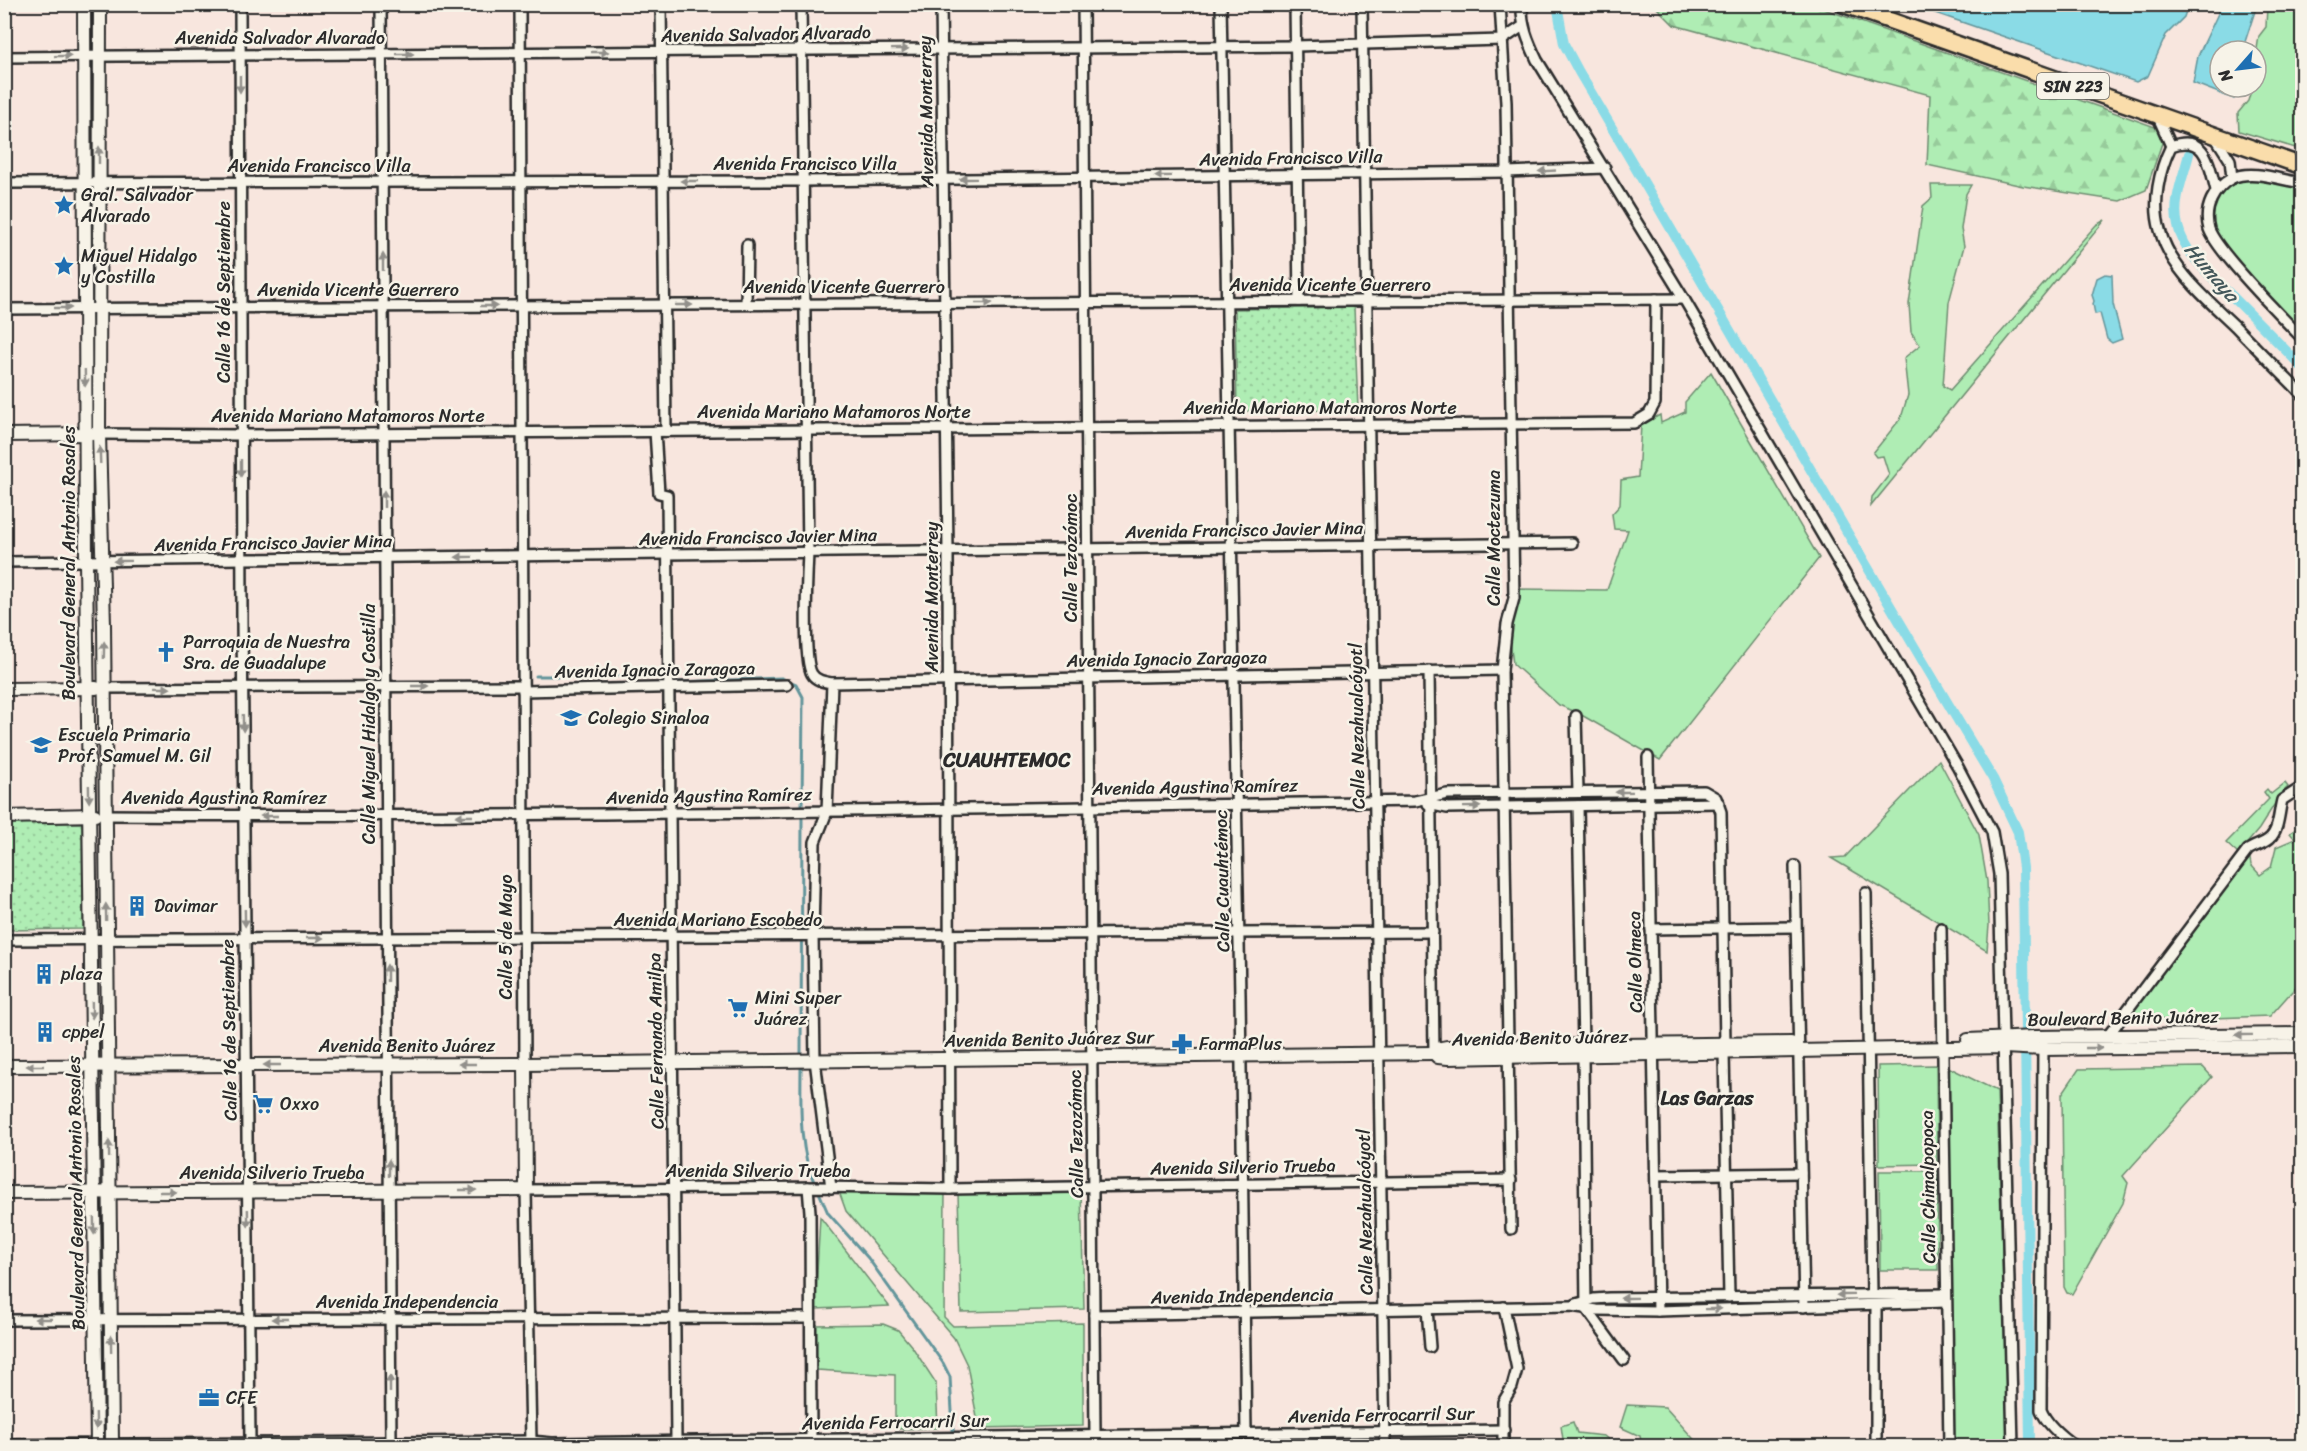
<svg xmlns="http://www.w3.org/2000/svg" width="2307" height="1451" viewBox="0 0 2307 1451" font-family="Sriracha,sans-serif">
	<defs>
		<pattern id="forest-firs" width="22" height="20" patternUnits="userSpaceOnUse" patternTransform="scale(1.5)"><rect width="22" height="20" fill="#afedb4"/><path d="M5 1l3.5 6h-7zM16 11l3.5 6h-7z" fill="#97cb9b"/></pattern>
		<pattern id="park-dots" width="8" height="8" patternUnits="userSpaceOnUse" patternTransform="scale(1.5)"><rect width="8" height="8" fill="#afedb4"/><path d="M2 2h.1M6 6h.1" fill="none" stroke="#97cb9b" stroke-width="1.8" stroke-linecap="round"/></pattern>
	</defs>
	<rect width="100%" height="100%" fill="#f8e6de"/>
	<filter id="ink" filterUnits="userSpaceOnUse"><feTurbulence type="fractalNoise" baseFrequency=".0167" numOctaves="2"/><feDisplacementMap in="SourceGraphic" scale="12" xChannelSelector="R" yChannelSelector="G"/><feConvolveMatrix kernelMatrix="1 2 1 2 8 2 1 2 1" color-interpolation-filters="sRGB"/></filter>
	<g filter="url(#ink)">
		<g fill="#afedb4" stroke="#6d8c70" stroke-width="1.5">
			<path d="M2269 4 2302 5V150L2239 131 2238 113 2248 101 2252 87H2256L2257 49 2259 36 2266 27 2267 6Z"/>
			<path d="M2244 172 2302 181V339L2228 265 2209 232 2214 188Z"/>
			<path d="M1931 185H1971L1966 194 1961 229 1964 246 1949 302 1943 386 1950 390 2096 225 2105 220 1871 506 1872 497 1889 475 1883 456 1876 457 1873 453 1901 418 1908 395 1904 358 1920 345 1911 332 1909 304 1923 206 1932 198Z"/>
			<path d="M1711 372 1819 558 1660 760 1578 713 1559 705 1513 664 1509 632 1516 589 1607 590 1628 530 1614 529 1612 514 1620 505 1621 480 1638 477 1641 425 1660 415 1661 423 1685 412V402Z"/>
			<path d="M1939 760 1979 835 1987 881 1989 925 1987 951 1831 858 1845 857Z"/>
			<path d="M2285 783 2288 787 2281 794 2259 829 2238 854 2226 843 2269 799 2264 792 2267 789 2271 794Z"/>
			<path d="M2302 825V980L2270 1016 2126 1021 2123 1017 2249 853 2251 865 2260 875 2271 867 2276 847 2295 839 2290 833Z"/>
			<path d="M1936 1065 1937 1164 1879 1165 1878 1066Z"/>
			<path d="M1946 1066 1997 1091 2008 1446H1954Z"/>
			<path d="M2203 1067 2212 1077 2123 1176 2128 1183 2123 1203 2072 1294 2067 1293 2064 1287 2062 1094 2079 1069Z"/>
			<path d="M1879 1171H1937L1938 1270H1880Z"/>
			<path d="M837 1186 945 1190 944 1317 953 1326 1083 1323V1426L979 1428 967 1365 954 1338 846 1211Z"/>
			<path d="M1081 1190 1084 1309 961 1312 958 1192Z"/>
			<path d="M820 1217 889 1306 815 1309Z"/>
			<path d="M883 1324 898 1330 913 1348 936 1383 938 1428 895 1429V1375L817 1370 814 1325Z"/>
			<path d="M1627 1405 1665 1407 1700 1446H1642L1640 1436 1620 1427Z"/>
			<path d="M1573 1422 1577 1433 1604 1436 1616 1446H1564L1561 1426Z"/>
		</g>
		<path fill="url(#forest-firs)" stroke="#6d8c70" stroke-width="1.5" d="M1654 5H1813L2158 128 2162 143 2146 190 2120 201 2023 186 1927 165 1930 95 1674 25Z"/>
		<g fill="url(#park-dots)" stroke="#6d8c70" stroke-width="1.5">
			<path d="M1354 307 1358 410 1237 411 1235 309Z"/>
			<path d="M5 823H82L83 929 5 930Z"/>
		</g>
		<g fill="#8adbe6" stroke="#64959b" stroke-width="1.5">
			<path d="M1912 5 2188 4V5L2184 17 2166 35 2148 76 2136 82Z"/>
			<path d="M2222 5H2257L2242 51H2220V87H2236L2234 99 2193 83 2198 56Z"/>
			<path d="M2105 274 2112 275 2113 304 2122 339 2112 343 2107 339 2100 313 2095 314 2093 304 2094 301 2092 295 2097 278Z"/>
		</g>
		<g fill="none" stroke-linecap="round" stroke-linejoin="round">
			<g stroke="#64959b" stroke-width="3">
				<path d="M536 676H637L660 677 677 682 781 678 796 684 803 697 802 808"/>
				<path d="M801 1057 802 815"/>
				<path d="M801 1064C801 1102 798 1149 815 1184"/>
				<path d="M818 1190 828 1213 868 1258 943 1363 950 1377 954 1446"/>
			</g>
			<g stroke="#8adbe6" stroke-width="10">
				<path d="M1557 4 1564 44 1579 72C1718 307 1852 545 1993 779L2018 832 2023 868 2030 1446"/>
				<path d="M2189 154C2183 178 2172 202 2178 226 2185 257 2216 280 2237 301 2259 323 2281 345 2302 367"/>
			</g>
			<g stroke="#2b2b2b" stroke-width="14">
				<g id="minor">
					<path d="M240 4 242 622 250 1443"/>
					<path d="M381 4 391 1442"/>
					<path d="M520 4 525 1064"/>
					<path d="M661 4 666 431"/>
					<path d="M801 4 808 553C807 573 803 661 812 674 816 681 825 682 832 683L827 812 815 842 813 936 815 1060 831 1188"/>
					<path d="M941 4 948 551 950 1189"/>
					<path d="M1083 4 1095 1436"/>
					<path d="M1221 4 1240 995 1246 1433"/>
					<path d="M1295 4 1299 301"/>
					<path d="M1362 4 1385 1446"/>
					<path d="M1500 4 1506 103 1514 598 1507 624 1502 670 1511 1229"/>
					<path d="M1522 4C1521 25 1528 41 1537 60L1684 299 1958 767 1992 832 1999 874 2013 1446"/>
					<path d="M4 57 1296 46 1502 40 1523 26"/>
					<path d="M2157 115 2171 146"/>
					<path d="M2214 135 2230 160 2232 178C2214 188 2203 208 2209 229 2217 252 2282 317 2302 338"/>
					<path d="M2232 178C2253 169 2280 180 2302 183"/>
					<path d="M4 183 803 181 1507 172 1605 168"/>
					<path d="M2216 190C2209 164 2206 133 2171 146 2159 171 2152 202 2160 230 2170 269 2207 299 2235 326 2257 349 2280 372 2302 394"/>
					<path d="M746 304 747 245"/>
					<path d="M4 309 1684 299"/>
					<path d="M655 431 659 493 667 495 676 1440"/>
					<path d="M99 434 241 435 1634 423 1649 414 1655 403 1656 299"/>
					<path d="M4 562 1572 543"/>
					<path d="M1429 671 1434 1053"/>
					<path d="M832 683 1502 670"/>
					<path d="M103 688 523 686"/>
					<path d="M523 691 787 685"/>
					<path d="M1576 716 1578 792"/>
					<path d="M1648 757 1658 1311"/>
					<path d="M1428 804 1447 808 1719 803"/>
					<path d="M1578 806 1583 1045"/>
					<path d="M105 815C541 818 978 809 1415 801L1447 794 1704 791 1716 798 1721 812 1725 1044"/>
					<path d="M1795 866 1804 1307"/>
					<path d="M1866 893 1872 1294"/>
					<path d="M1941 928 1949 1446"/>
					<path d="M1651 929 1795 927"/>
					<path d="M4 940 1433 932"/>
					<path d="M2107 1037 2248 850C2255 845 2264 844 2270 838 2279 830 2279 811 2282 800L2302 787"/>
					<path d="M2043 1043 2041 1410C2047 1425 2062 1437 2075 1446"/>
					<path d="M1724 1053 1729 1297"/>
					<path d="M1583 1055 1586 1308 1624 1360"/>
					<path d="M1656 1175 1801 1173"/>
					<path d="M808 1187 810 1212 811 1446"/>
					<path d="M1576 1304 1594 1299 1609 1298 1946 1294"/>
					<path d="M1427 1309 1430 1347"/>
					<path d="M1094 1315 1571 1306 1597 1310 1658 1311 1946 1302"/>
					<path d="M4 1320 810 1318"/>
					<path d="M531 1441 526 1190 816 1187 950 1189 1511 1180"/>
					<path d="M4 1445 531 1441 552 1443 1504 1430"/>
					<path d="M1503 1446V1402L1512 1387 1517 1369 1504 1307"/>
					<path d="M1876 1446V1305"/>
				</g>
			</g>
			<g stroke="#2b2b2b" stroke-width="16">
				<g id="tertiary">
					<path d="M84 4 86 561 97 1445"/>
					<path d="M100 4 99 434 104 625 112 1444"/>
					<path d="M4 435 92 434"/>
					<path d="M4 689 96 688"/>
					<path d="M4 817 95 815"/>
					<path d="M1968 1040 2035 1037 2302 1034"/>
					<path d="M1434 1053 1438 1057 1448 1058 2004 1047 2043 1049 2302 1046"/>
					<path d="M1434 1053 1437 1049 1447 1047 1791 1043"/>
					<path d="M4 1066 525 1064 1434 1053"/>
					<path d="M4 1193 526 1190 525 1064"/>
				</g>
			</g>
			<g stroke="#2b2b2b" stroke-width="20">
				<path id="primary" d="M1843 4 2302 166"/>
			</g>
			<use href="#minor" stroke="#f7f3e8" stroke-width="9"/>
			<use href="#tertiary" stroke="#f7f3e8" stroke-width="12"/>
			<use href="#primary" stroke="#faddab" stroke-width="15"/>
		</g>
		<defs><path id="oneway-solid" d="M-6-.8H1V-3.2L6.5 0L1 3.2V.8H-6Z" transform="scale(1.5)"/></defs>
		<g fill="#918f8a">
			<use href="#oneway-solid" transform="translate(900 49) rotate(-1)"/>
			<use href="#oneway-solid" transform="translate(600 52)"/>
			<use href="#oneway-solid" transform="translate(405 54)"/>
			<use href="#oneway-solid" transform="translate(63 56) rotate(-1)"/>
			<use href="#oneway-solid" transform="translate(240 84) rotate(90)"/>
			<use href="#oneway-solid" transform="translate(99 155) rotate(-90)"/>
			<use href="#oneway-solid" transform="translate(1547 171) rotate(177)"/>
			<use href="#oneway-solid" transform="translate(1163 176) rotate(179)"/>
			<use href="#oneway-solid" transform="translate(968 179) rotate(179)"/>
			<use href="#oneway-solid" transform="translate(689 181) rotate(180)"/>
			<use href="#oneway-solid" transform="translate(383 262) rotate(-90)"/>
			<use href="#oneway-solid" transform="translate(984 303)"/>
			<use href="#oneway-solid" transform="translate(684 305)"/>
			<use href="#oneway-solid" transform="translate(489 306)"/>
			<use href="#oneway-solid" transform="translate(63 308)"/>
			<use href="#oneway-solid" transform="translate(85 378) rotate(89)"/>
			<use href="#oneway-solid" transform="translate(100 455) rotate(-92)"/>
			<use href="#oneway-solid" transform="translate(241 468) rotate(90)"/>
			<use href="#oneway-solid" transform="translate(384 499) rotate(-90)"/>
			<use href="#oneway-solid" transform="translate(464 557) rotate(179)"/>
			<use href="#oneway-solid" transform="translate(122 561) rotate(179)"/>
			<use href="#oneway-solid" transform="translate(104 650) rotate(-89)"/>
			<use href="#oneway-solid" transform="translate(420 686)"/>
			<use href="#oneway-solid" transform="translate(162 688) rotate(1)"/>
			<use href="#oneway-solid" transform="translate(243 723) rotate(89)"/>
			<use href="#oneway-solid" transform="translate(1624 792) rotate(179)"/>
			<use href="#oneway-solid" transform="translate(89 794) rotate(89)"/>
			<use href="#oneway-solid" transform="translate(1472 807) rotate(-1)"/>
			<use href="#oneway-solid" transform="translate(269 816) rotate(-180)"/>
			<use href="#oneway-solid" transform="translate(464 816) rotate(180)"/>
			<use href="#oneway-solid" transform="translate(106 912) rotate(-91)"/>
			<use href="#oneway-solid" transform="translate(245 918) rotate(89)"/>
			<use href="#oneway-solid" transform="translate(315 938)"/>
			<use href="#oneway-solid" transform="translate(387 973) rotate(-90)"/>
			<use href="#oneway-solid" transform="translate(92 1010) rotate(89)"/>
			<use href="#oneway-solid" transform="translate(2244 1035) rotate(179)"/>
			<use href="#oneway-solid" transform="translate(2094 1048)"/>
			<use href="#oneway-solid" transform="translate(467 1064) rotate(180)"/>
			<use href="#oneway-solid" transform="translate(272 1065) rotate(180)"/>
			<use href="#oneway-solid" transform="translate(35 1066) rotate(180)"/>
			<use href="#oneway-solid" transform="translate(109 1149) rotate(-91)"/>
			<use href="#oneway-solid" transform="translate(389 1168) rotate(-90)"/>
			<use href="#oneway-solid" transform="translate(468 1190)"/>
			<use href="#oneway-solid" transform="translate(168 1192)"/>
			<use href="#oneway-solid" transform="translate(248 1218) rotate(89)"/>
			<use href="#oneway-solid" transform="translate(94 1226) rotate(89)"/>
			<use href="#oneway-solid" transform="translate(1845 1295) rotate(179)"/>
			<use href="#oneway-solid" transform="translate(1629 1298) rotate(179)"/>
			<use href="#oneway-solid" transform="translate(1713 1309) rotate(-1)"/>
			<use href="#oneway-solid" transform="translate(43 1319) rotate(180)"/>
			<use href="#oneway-solid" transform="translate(280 1319) rotate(180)"/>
			<use href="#oneway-solid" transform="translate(111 1344) rotate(-91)"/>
			<use href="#oneway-solid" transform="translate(390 1384) rotate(-90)"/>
			<use href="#oneway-solid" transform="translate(96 1421) rotate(89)"/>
		</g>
	</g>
	<defs>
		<g id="sight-bare" transform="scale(1.62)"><path d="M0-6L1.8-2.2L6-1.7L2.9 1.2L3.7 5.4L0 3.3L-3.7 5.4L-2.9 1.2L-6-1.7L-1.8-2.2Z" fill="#1f6fb2" stroke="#f7f3e8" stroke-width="2.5" paint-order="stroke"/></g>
		<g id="church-bare" transform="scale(1.62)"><path d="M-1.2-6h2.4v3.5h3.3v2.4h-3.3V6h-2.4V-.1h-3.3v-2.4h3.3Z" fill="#1f6fb2" stroke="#f7f3e8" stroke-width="2.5" paint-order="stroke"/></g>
		<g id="school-bare" transform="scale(1.62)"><path d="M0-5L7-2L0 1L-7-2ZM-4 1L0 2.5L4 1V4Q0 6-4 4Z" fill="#1f6fb2" stroke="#f7f3e8" stroke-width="2.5" paint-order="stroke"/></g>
		<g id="building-bare" transform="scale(1.62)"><path d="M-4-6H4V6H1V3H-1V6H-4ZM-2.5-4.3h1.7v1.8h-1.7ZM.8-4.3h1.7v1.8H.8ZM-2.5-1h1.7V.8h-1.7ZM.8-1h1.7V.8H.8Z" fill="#1f6fb2" stroke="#f7f3e8" stroke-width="2.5" paint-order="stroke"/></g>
		<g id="supermarket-bare" transform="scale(1.62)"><path d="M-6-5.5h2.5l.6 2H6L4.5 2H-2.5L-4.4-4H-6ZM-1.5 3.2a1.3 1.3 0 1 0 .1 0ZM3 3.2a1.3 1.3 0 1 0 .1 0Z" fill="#1f6fb2" stroke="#f7f3e8" stroke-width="2.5" paint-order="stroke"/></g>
		<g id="pharmacy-bare" transform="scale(1.62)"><path d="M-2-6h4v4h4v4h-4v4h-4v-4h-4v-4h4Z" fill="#1f6fb2" stroke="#f7f3e8" stroke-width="2.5" paint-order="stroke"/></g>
		<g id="office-bare" transform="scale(1.62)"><path d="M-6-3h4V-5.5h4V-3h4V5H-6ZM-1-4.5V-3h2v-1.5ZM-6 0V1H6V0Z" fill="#1f6fb2" stroke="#f7f3e8" stroke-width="2.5" paint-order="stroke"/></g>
	</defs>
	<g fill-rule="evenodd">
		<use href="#sight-bare" x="64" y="205"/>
		<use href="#sight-bare" x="64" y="266"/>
		<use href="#church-bare" x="166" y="652"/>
		<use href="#school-bare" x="571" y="718"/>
		<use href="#school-bare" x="41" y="745"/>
		<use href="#building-bare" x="137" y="906"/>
		<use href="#building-bare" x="44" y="974"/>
		<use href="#supermarket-bare" x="738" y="1008"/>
		<use href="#building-bare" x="45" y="1032"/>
		<use href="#pharmacy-bare" x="1182" y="1044"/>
		<use href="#supermarket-bare" x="263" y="1104"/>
		<use href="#office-bare" x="209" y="1398"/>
	</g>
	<g text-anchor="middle" stroke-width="5" stroke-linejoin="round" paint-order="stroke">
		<rect fill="#f7f3e8" stroke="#686764" stroke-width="1.5" x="2037" y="73" width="72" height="26" rx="4.5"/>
		<g font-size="16" font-weight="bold" fill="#2b2b2b">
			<text x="2073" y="92">SIN 223</text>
		</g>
		<g font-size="18" fill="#2b2b2b" stroke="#f7f3e8">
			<text transform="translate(766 34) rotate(-1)" y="6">Avenida Salvador Alvarado</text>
			<text x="280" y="44">Avenida Salvador Alvarado</text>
			<text transform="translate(926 111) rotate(-91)" y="6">Avenida Monterrey</text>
			<text transform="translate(1291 158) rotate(-1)" y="6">Avenida Francisco Villa</text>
			<text x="805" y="170">Avenida Francisco Villa</text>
			<text x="319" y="172">Avenida Francisco Villa</text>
			<text x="1330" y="291">Avenida Vicente Guerrero</text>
			<text x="844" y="293">Avenida Vicente Guerrero</text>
			<text x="358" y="296">Avenida Vicente Guerrero</text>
			<text transform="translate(224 292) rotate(-90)" y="6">Calle 16 de Septiembre</text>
			<text x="1320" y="414">Avenida Mariano Matamoros Norte</text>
			<text x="834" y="418">Avenida Mariano Matamoros Norte</text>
			<text x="348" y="422">Avenida Mariano Matamoros Norte</text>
			<text transform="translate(1244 530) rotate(-1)" y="6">Avenida Francisco Javier Mina</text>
			<text transform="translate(758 537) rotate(-1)" y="6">Avenida Francisco Javier Mina</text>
			<text transform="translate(1494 538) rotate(-90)" y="6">Calle Moctezuma</text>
			<text transform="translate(273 543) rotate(-1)" y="6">Avenida Francisco Javier Mina</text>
			<text transform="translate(1071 558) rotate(-90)" y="6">Calle Tezozómoc</text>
			<text transform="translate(69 563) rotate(-90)" y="6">Boulevard General Antonio Rosales</text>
			<text transform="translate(932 597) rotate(-90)" y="6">Avenida Monterrey</text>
			<text transform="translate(1167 659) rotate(-1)" y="6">Avenida Ignacio Zaragoza</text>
			<text transform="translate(655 670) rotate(-1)" y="6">Avenida Ignacio Zaragoza</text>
			<text transform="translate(369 724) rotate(-90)" y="6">Calle Miguel Hidalgo y Costilla</text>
			<text transform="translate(1357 726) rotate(-91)" y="6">Calle Nezahualcóyotl</text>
			<text transform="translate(1195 787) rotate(-1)" y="6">Avenida Agustina Ramírez</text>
			<text transform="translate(709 796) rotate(-1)" y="6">Avenida Agustina Ramírez</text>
			<text x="224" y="804">Avenida Agustina Ramírez</text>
			<text transform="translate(1222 881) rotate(-91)" y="6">Calle Cuauhtémoc</text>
			<text x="718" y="926">Avenida Mariano Escobedo</text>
			<text transform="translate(506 937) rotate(-90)" y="6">Calle 5 de Mayo</text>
			<text transform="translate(1635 962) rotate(-91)" y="6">Calle Olmeca</text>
			<text transform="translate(2123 1018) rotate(-1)" y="6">Boulevard Benito Juárez</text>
			<text transform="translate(229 1030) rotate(-91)" y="6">Calle 16 de Septiembre</text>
			<text transform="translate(1540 1038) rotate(-1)" y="6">Avenida Benito Juárez</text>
			<text transform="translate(1049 1039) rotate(-1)" y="6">Avenida Benito Juárez Sur</text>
			<text transform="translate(656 1041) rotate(-91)" y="6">Calle Fernando Amilpa</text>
			<text x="407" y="1052">Avenida Benito Juárez</text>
			<text transform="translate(1076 1134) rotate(-91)" y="6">Calle Tezozómoc</text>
			<text transform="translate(1243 1167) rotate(-1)" y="6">Avenida Silverio Trueba</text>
			<text x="758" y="1177">Avenida Silverio Trueba</text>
			<text x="272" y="1179">Avenida Silverio Trueba</text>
			<text transform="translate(1928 1187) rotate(-91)" y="6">Calle Chimalpopoca</text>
			<text transform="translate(76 1193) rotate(-91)" y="6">Boulevard General Antonio Rosales</text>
			<text transform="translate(1365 1212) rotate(-91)" y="6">Calle Nezahualcóyotl</text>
			<text transform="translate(1242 1296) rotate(-1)" y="6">Avenida Independencia</text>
			<text x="407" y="1308">Avenida Independencia</text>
			<text transform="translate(1381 1415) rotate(-1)" y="6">Avenida Ferrocarril Sur</text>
			<text transform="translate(895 1422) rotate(-1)" y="6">Avenida Ferrocarril Sur</text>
		</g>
		<g font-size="18" fill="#2b2b2b" stroke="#f7f3e8" text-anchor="start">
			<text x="81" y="201">Gral. Salvador<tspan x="81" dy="21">Alvarado</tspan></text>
			<text x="81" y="262">Miguel Hidalgo<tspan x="81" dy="21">y Costilla</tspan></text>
			<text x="183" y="648">Parroquia de Nuestra<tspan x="183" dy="21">Sra. de Guadalupe</tspan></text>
			<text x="588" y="724">Colegio Sinaloa</text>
			<text x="58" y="741">Escuela Primaria<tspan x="58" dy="21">Prof. Samuel M. Gil</tspan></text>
			<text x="154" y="912">Davimar</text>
			<text x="61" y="980">plaza</text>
			<text x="755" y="1004">Mini Super<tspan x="755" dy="21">Juárez</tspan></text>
			<text x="62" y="1038">cppel</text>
			<text x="1199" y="1050">FarmaPlus</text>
			<text x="280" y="1110">Oxxo</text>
			<text x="226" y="1404">CFE</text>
		</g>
		<g font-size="20" font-style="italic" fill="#43575a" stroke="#f7f3e8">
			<text transform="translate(2212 272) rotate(49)" y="7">Humaya</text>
		</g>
		<g font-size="20" font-weight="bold" fill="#2b2b2b" stroke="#f7f3e8">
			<text x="1007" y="767">CUAUHTEMOC</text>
			<text x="1707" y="1105">Las Garzas</text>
		</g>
	</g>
	<rect width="2307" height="1451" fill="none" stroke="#f7f3e8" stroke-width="24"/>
	<rect x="12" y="12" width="2283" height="1427" fill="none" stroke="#2b2b2b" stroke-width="2" filter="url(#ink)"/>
	<g transform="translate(2238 69) rotate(242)"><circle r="28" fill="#f7f3e8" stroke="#a5a39c" stroke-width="1.5"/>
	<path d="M0-4.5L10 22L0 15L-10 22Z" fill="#1f6fb2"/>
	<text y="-9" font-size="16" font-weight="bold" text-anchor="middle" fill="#2b2b2b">N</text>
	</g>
</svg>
